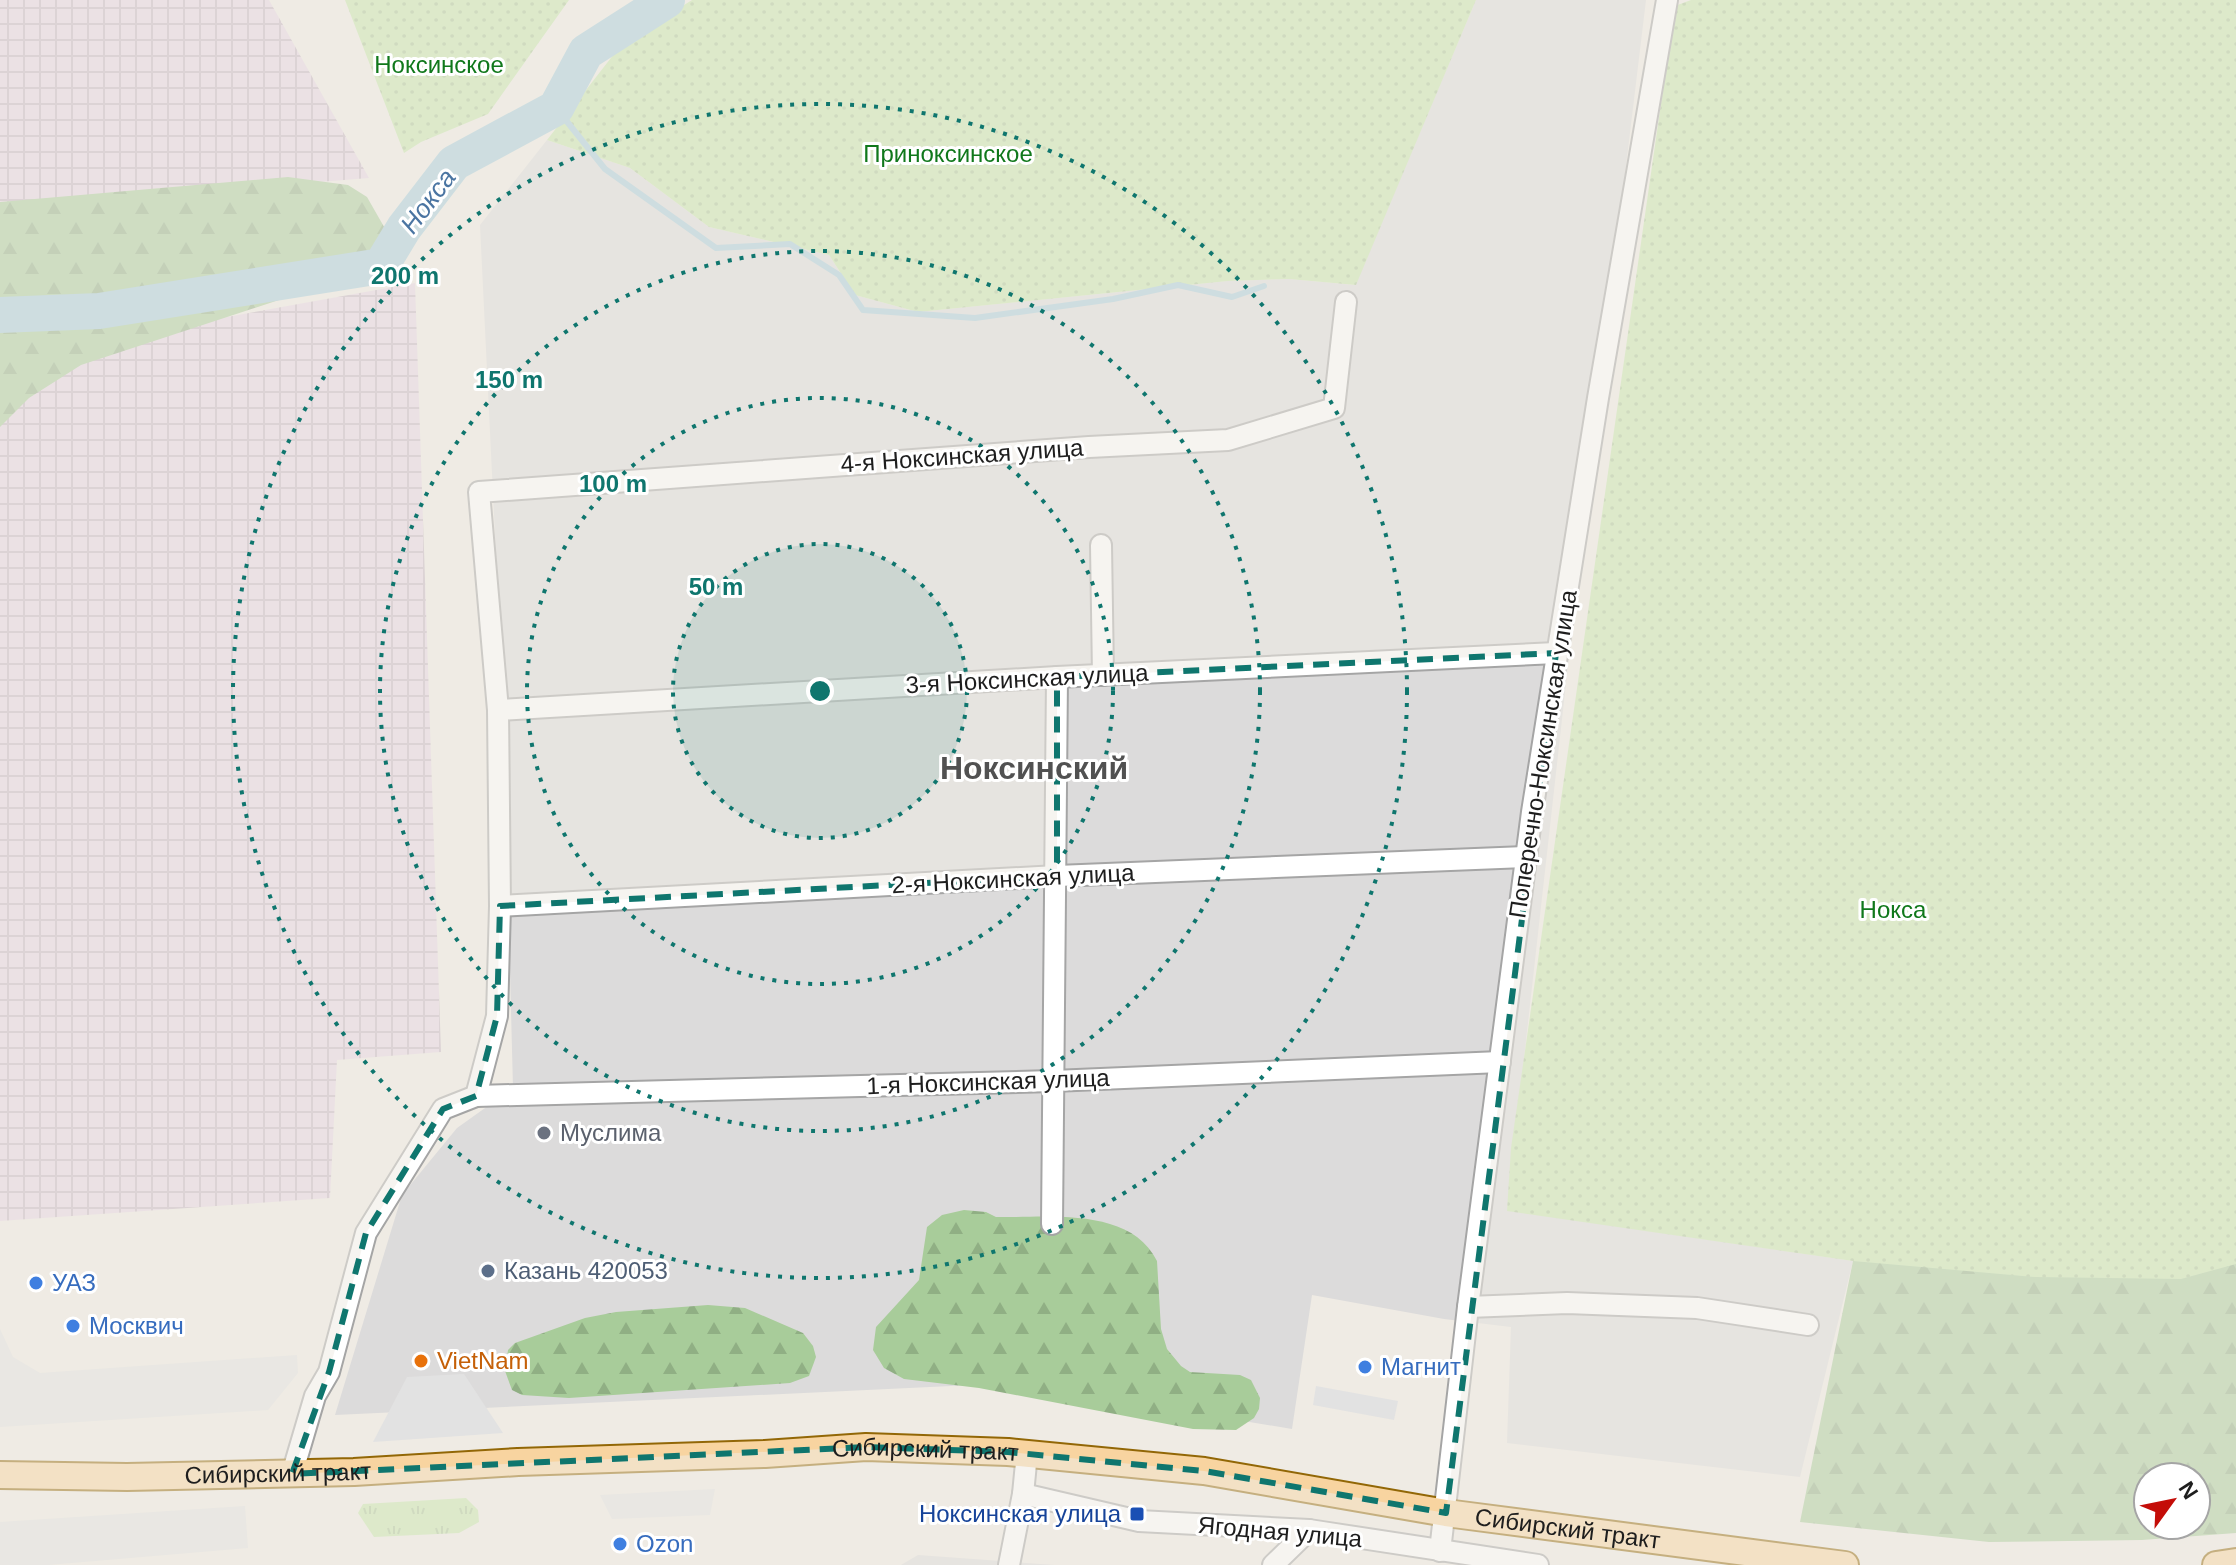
<svg xmlns="http://www.w3.org/2000/svg" width="2236" height="1565" viewBox="0 0 2236 1565" font-family="Helvetica,sans-serif">
	<defs>
		<pattern id="industrial-grid" width="8" height="8" patternUnits="userSpaceOnUse" patternTransform="scale(2)"><rect width="8" height="8" fill="#e7d6e4"/><path d="M0 4h8M4 0v8" fill="none" stroke="#c6b7c3"/></pattern>
		<pattern id="grass-tufts" width="24" height="20" patternUnits="userSpaceOnUse" patternTransform="scale(2)"><rect width="24" height="20" fill="#c7e7ac"/><path d="M3 7l-1-3M5 7V3M7 7l1-3M15 17l-1-3M17 17v-4M19 17l1-3" fill="none" stroke="#aac694"/></pattern>
		<pattern id="forest-firs" width="22" height="20" patternUnits="userSpaceOnUse" patternTransform="scale(2)"><rect width="22" height="20" fill="#a8cc9a"/><path d="M5 1l3.5 6h-7zM16 11l3.5 6h-7z" fill="#90af84"/></pattern>
		<pattern id="garden-dots" width="8" height="8" patternUnits="userSpaceOnUse" patternTransform="scale(2)"><rect width="8" height="8" fill="#c7e7ac"/><path d="M2 2h.1M6 6h.1" fill="none" stroke="#aac694" stroke-width="1.8" stroke-linecap="round"/></pattern>
	</defs>
	<rect width="100%" height="100%" fill="#efebe4"/>
	<g fill="#dcdbdb">
		<path d="M1476 0H1646L1598 398 1507 1210 1853 1261 1800 1477 1507 1443 1511 1327 1444 1319 1312 1295 1292 1429 1014 1383 335 1415 402 1195 457 1128 513 1088 503 701 480 225 547 140 630 168 709 227 829 255 855 295 918 312 1228 281 1289 279 1355 285Z"/>
		<path d="M918 1555 1054 1565H901Z"/>
	</g>
	<g fill="url(#industrial-grid)">
		<path d="M0 0H269L369 178 0 208Z"/>
		<path d="M415 283 441 1052 337 1060 330 1198 0 1221V358Z"/>
	</g>
	<path fill="url(#grass-tufts)" d="M466 1498 478 1510 479 1522 459 1533 374 1537 358 1513 363 1504Z"/>
	<g fill="url(#forest-firs)" fill-rule="evenodd">
		<path d="M288 177 348 185 367 197 387 232 369 260 330 271 282 299 81 365 29 398 0 427V202Z"/>
		<path d="M964 1210 986 1212 996 1217C1046 1218 1130 1206 1157 1261L1161 1329 1167 1349 1181 1366 1190 1372 1240 1375 1251 1380 1260 1398 1259 1409 1254 1418 1236 1430 1193 1429 979 1388 904 1379 884 1368 873 1350 876 1327 919 1280 927 1227 942 1215Z"/>
		<path d="M2236 1248V1533L2142 1540 1989 1542 1800 1522 1853 1261 2166 1263ZM2148 1477H2196V1525H2148Z"/>
		<path d="M708 1305 745 1308 803 1333 813 1346 816 1357 809 1376 790 1383 569 1398 522 1395 512 1390 505 1371 508 1350 515 1343 585 1318 616 1312Z"/>
	</g>
	<g fill="url(#garden-dots)">
		<path d="M345 0H569L488 114 421 142 404 153Z"/>
		<path d="M692 0H1476L1356 285 1289 279 1228 281 918 312 855 295 829 255 709 227 630 168 547 140 621 45Z"/>
		<path d="M1691 0H2236V1264L2181 1279 2035 1277 1853 1261 1507 1211 1511 1148 1675 6Z"/>
	</g>
	<g fill="#e2e2e2">
		<path d="M0 1329 13 1357 40 1373 297 1355 298 1373 268 1410 0 1427Z"/>
		<path d="M464 1374 503 1433 373 1442 407 1377Z"/>
		<path d="M1316 1386 1398 1401 1394 1420 1313 1405Z"/>
		<path d="M715 1489 710 1515 612 1519 600 1495Z"/>
		<path d="M245 1506 248 1548 48 1565H0V1522Z"/>
	</g>
	<g fill="none" stroke-linecap="round" stroke-linejoin="round">
		<path stroke="#a6cddb" stroke-width="6" d="M556 108 605 169 716 248 790 244 839 275 863 310 975 318 1113 299 1178 285 1232 297 1264 286"/>
		<path stroke="#a6cddb" stroke-width="36" d="M0 315 99 311 381 266 404 228 454 163 556 108 586 52 667 0"/>
		<g stroke="#a5a5a5" stroke-width="24">
			<g id="minor">
				<path d="M1101 545 1103 675"/>
				<path d="M498 710 1057 677 1556 653"/>
				<path d="M500 906 1057 876 1525 857"/>
				<path d="M476 1096 1053 1081 1500 1062"/>
				<path d="M1052 1224 1057 677"/>
				<path d="M1468 1307 1567 1303 1697 1308 1808 1325"/>
				<path d="M292 1474 315 1396 329 1372 366 1233 443 1109 476 1096 497 1016 500 906 498 710 479 492 1089 447 1228 440 1334 408 1346 302"/>
				<path d="M1023 1494 1139 1521 1309 1530 1538 1565"/>
				<path d="M1440 1551 1468 1307 1532 812 1598 398 1667 0"/>
				<path d="M1009 1565 1023 1494 1027 1453"/>
				<path d="M1273 1565 1309 1530"/>
			</g>
		</g>
		<g stroke="#926706" stroke-width="30">
			<g id="major">
				<path id="s1" d="M0 1475 127 1477 354 1472 518 1462 765 1454 866 1447 1008 1452 1204 1471 1446 1513 1845 1565"/>
				<path d="M2216 1565 2236 1562"/>
			</g>
		</g>
		<use href="#minor" stroke="#fff" stroke-width="20"/>
		<use href="#major" stroke="#f8d4a0" stroke-width="26"/>
	</g>
	<path d="M0 0H2236V1565H0ZM1556 653 1446 1513 1204 1471 1008 1452 866 1447 292 1474 329 1372 366 1233 443 1109 476 1096 497 1016 500 906 1057 876V677Z" fill="#efebe4" fill-opacity=".55" fill-rule="evenodd"/>
	<path fill="none" stroke="#0f766e" stroke-width="6" stroke-dasharray="16 10" stroke-linejoin="round" d="M1556 653 1446 1513 1204 1471 1008 1452 866 1447 292 1474 329 1372 366 1233 443 1109 476 1096 497 1016 500 906 1057 876V677Z"/>
	<circle cx="820" cy="691" r="147" fill="#0f766e" fill-opacity=".12"/>
	<g fill="none" stroke="#0f766e" stroke-width="4" stroke-dasharray="4 8">
		<circle cx="820" cy="691" r="147"/>
		<circle cx="820" cy="691" r="293"/>
		<circle cx="820" cy="691" r="440"/>
		<circle cx="820" cy="691" r="587"/>
	</g>
	<circle fill="#6b7280" stroke="#fff" stroke-width="3" cx="544" cy="1133" r="8"/>
	<circle fill="#5c6f8a" stroke="#fff" stroke-width="3" cx="488" cy="1271" r="8"/>
	<g fill="#3f7fe0" stroke="#fff" stroke-width="3">
		<circle cx="36" cy="1283" r="8"/>
		<circle cx="73" cy="1326" r="8"/>
		<circle cx="1365" cy="1367" r="8"/>
		<circle cx="620" cy="1544" r="8"/>
	</g>
	<circle fill="#e8710a" stroke="#fff" stroke-width="3" cx="421" cy="1361" r="8"/>
	<rect fill="#1a4fb4" stroke="#fff" stroke-width="3" x="1129" y="1506" width="16" height="16" rx="4"/>
	<g text-anchor="middle" stroke-width="6" stroke-linejoin="round" paint-order="stroke">
		<g font-size="24" fill="#10781b" stroke="#fff">
			<text x="439" y="73">Ноксинское</text>
			<text x="948" y="162">Приноксинское</text>
			<text x="1893" y="918">Нокса</text>
		</g>
		<g font-size="24" fill="#1e1e1e" stroke="#fff">
			<text transform="translate(962 456) rotate(-4)" y="8">4-я Ноксинская улица</text>
			<text transform="translate(1027 679) rotate(-3)" y="8">3-я Ноксинская улица</text>
			<text transform="translate(1543 754) rotate(-81)" y="8">Поперечно-Ноксинская улица</text>
			<text transform="translate(1013 879) rotate(-3)" y="8">2-я Ноксинская улица</text>
			<text transform="translate(988 1082) rotate(-2)" y="8">1-я Ноксинская улица</text>
			<text dy="8" stroke="none"><textPath href="#s1" startOffset="926">Сибирский тракт</textPath></text>
			<text dy="8" stroke="none"><textPath href="#s1" startOffset="278">Сибирский тракт</textPath></text>
			<text dy="8" stroke="none"><textPath href="#s1" startOffset="1574">Сибирский тракт</textPath></text>
			<text transform="translate(1280 1532) rotate(5)" y="8">Ягодная улица</text>
		</g>
		<g font-size="24" fill="#5b616d" stroke="#fff" text-anchor="start">
			<text x="560" y="1141">Муслима</text>
		</g>
		<g font-size="24" fill="#4e5e75" stroke="#fff" text-anchor="start">
			<text x="504" y="1279">Казань 420053</text>
		</g>
		<g font-size="24" fill="#366cbe" stroke="#fff" text-anchor="start">
			<text x="52" y="1291">УАЗ</text>
			<text x="89" y="1334">Москвич</text>
			<text x="1381" y="1375">Магнит</text>
			<text x="636" y="1552">Ozon</text>
		</g>
		<g font-size="24" fill="#c56008" stroke="#fff" text-anchor="start">
			<text x="437" y="1369">VietNam</text>
		</g>
		<g font-size="24" fill="#164399" stroke="#fff" text-anchor="end">
			<text x="1121" y="1522">Ноксинская улица</text>
		</g>
		<g font-size="26" font-style="italic" fill="#4b75a2" stroke="#fff">
			<text transform="translate(428 201) rotate(-53)" y="9">Нокса</text>
		</g>
		<g font-size="32" font-weight="bold" fill="#515151" stroke="#fff">
			<text x="1034" y="779">Ноксинский</text>
		</g>
	</g>
	<circle cx="820" cy="691" r="12" fill="#0f766e" stroke="#fff" stroke-width="4"/>
	<g font-size="24" text-anchor="middle" font-weight="bold" fill="#0f766e" stroke="#fff" stroke-width="6" stroke-linejoin="round" paint-order="stroke">
		<text x="405" y="284">200 m</text>
		<text x="509" y="388">150 m</text>
		<text x="613" y="492">100 m</text>
		<text x="716" y="595">50 m</text>
	</g>
	<g transform="translate(2172 1501) rotate(57)"><circle r="38" fill="#ffffff" stroke="#a5a5a5" stroke-width="2"/>
	<path d="M0-6L14 30L0 20L-14 30Z" fill="#c40d08"/>
	<text y="-12" font-size="22" font-weight="bold" text-anchor="middle" fill="#1e1e1e">N</text>
	</g>
</svg>
